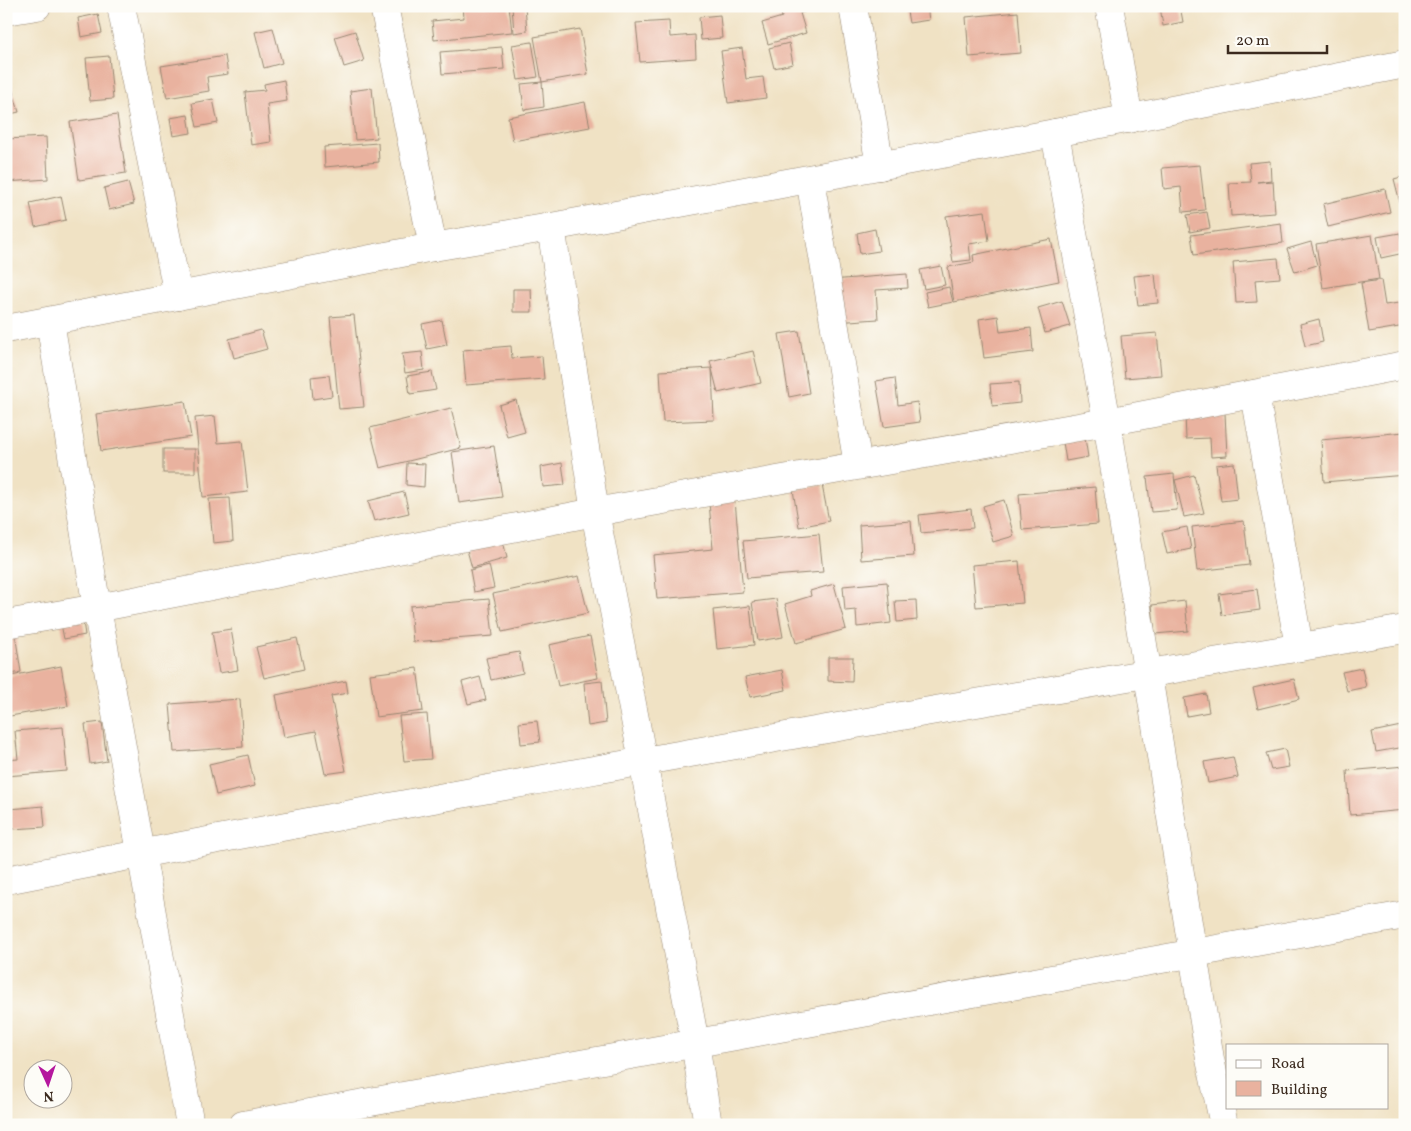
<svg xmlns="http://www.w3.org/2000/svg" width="1411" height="1131" viewBox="0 0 1411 1131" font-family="Vollkorn,serif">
	<rect width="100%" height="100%" fill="#fdfcf7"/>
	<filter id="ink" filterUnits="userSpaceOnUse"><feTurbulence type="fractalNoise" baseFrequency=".02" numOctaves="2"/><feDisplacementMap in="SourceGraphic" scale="10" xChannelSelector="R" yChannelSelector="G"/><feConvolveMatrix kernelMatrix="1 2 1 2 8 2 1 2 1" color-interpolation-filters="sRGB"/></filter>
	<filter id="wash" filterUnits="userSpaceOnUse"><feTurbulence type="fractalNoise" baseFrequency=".0096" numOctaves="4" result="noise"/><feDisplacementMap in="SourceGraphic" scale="20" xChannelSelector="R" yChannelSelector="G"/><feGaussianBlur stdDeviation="1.12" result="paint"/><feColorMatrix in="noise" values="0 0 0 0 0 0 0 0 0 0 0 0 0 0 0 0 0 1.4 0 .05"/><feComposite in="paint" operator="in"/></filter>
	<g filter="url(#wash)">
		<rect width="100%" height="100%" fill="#f0e2c4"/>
		<g id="blocks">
			<g fill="#e9b29f">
				<path d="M463 6H509L512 32 434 40 432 21 464 18Z"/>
				<path d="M512 6H525L527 31 514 33Z"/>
				<path d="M779 6H822V7L800 13 806 33 768 44 762 23 782 17Z"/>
				<path d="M906 6H927L929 20 909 23Z"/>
				<path d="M1160 6H1180L1183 22 1163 26Z"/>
				<path d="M1018 12 1021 53 969 57 966 17Z"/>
				<path d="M98 14 102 33 81 37 78 18Z"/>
				<path d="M720 15 722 38 701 40 699 17Z"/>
				<path d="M669 21 670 37 695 35 696 58 640 62 636 23Z"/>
				<path d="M273 28 282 63 264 68 255 32Z"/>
				<path d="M580 29 588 74 542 82 534 37Z"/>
				<path d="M355 31 364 61 344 67 335 37Z"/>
				<path d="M532 42 538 77 518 80 512 45Z"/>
				<path d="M789 43 793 64 774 68 769 48Z"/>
				<path d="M502 47 504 69 442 74 440 52Z"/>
				<path d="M742 48 746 79 763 77 766 98 728 103 721 51Z"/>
				<path d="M109 56 113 99 90 101 86 58Z"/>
				<path d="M225 56 228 74 207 77 209 91 167 98 161 66Z"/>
				<path d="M6 68 19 112 6 115Z"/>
				<path d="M284 80 287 101 267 104 271 142 251 145 245 92 265 90 264 84Z"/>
				<path d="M542 82 544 107 524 110 521 84Z"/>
				<path d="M372 88 377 138 355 140 350 91Z"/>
				<path d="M213 99 218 123 197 127 192 103Z"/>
				<path d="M585 102 590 127 513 141 508 117Z"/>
				<path d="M117 115 126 173 79 180 70 122Z"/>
				<path d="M188 115 191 133 173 136 170 118Z"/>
				<path d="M46 137 48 179 6 182V139Z"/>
				<path d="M378 143 379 162 325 167 324 147Z"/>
				<path d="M1270 161 1271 180 1257 182 1273 181 1275 213 1231 216 1229 183 1251 182 1249 163Z"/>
				<path d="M1200 165 1205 210 1183 212 1181 187 1164 189 1162 168Z"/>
				<path d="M1405 176V218H1404L1394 179Z"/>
				<path d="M128 182 134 204 109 210 104 188Z"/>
				<path d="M1385 189 1390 212 1328 227 1323 204Z"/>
				<path d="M61 196 66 220 35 227 30 203Z"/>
				<path d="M985 211 989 241 969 244 971 260 953 262 946 216Z"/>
				<path d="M1207 212 1210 228 1190 232 1187 215Z"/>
				<path d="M1281 223 1283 243 1194 255 1191 235Z"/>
				<path d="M875 229 879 251 860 254 857 233Z"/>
				<path d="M1400 233 1404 253 1381 258 1377 237Z"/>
				<path d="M1372 235 1379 279 1323 288 1316 244Z"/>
				<path d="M1051 239 1059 281 954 302 948 267 974 262 973 255Z"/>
				<path d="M1311 242 1317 265 1295 272 1287 249Z"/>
				<path d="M1278 258 1280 278 1255 280 1257 302 1236 303 1233 262Z"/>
				<path d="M941 266 945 285 924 289 920 270Z"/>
				<path d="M907 274 908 288 876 290 878 319 821 323 818 281Z"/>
				<path d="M1155 274 1158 303 1138 305 1134 276Z"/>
				<path d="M1381 280 1385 305 1405 302V326L1369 332 1361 283Z"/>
				<path d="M949 287 953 302 928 307 925 292Z"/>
				<path d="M513 289H531L532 312H513Z"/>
				<path d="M1062 301 1070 326 1045 333 1038 308Z"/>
				<path d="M354 315 364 407 339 409 330 317Z"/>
				<path d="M998 316 1000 332 1031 328 1033 352 984 358 979 319Z"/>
				<path d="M1319 319 1323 342 1305 346 1300 324Z"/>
				<path d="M442 320 447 345 427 349 422 324Z"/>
				<path d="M261 330 267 349 234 358 229 339Z"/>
				<path d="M799 331 809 393 789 397 779 334Z"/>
				<path d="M1157 333 1161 375 1125 378 1121 336Z"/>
				<path d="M511 346 512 358 542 356 544 379 466 385 463 350Z"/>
				<path d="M753 351 761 383 718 393 710 361Z"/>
				<path d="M422 352 424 370 405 373 402 354Z"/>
				<path d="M712 368 714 420 663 422 660 371Z"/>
				<path d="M432 372 436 390 410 394 407 376Z"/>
				<path d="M329 375 332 396 313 399 311 377Z"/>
				<path d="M895 378 898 405 917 402 920 422 884 427 876 381Z"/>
				<path d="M1019 382 1020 403 992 406 990 384Z"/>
				<path d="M516 400 525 432 507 437 499 405Z"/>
				<path d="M185 401 191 437 101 451 96 414Z"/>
				<path d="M451 408 461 448 380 468 370 428Z"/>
				<path d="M1225 413 1227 456 1211 457 1210 438 1186 439 1185 415Z"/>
				<path d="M215 416 218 443 242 441 248 492 203 497 195 418Z"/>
				<path d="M1404 432 1405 475 1324 482 1321 440Z"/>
				<path d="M1085 438 1088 457 1066 461 1063 442Z"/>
				<path d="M494 446 502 497 459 503 452 452Z"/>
				<rect x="163" y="449" width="32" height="24"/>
				<path d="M407 463 425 464 424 487 406 485Z"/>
				<path d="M562 463 565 485 543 487 541 467Z"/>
				<path d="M1234 463 1238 499 1221 501 1216 465Z"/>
				<path d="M1174 474 1177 510 1151 512 1147 477Z"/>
				<path d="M1194 475 1204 513 1184 517 1175 480Z"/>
				<path d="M822 485 829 521 799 527 793 490Z"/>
				<path d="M1095 487 1098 524 1022 530 1019 494Z"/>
				<path d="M404 492 409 513 374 521 368 501Z"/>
				<path d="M230 498 233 541 213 543 209 499Z"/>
				<path d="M735 500 743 592 657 599 653 555 713 549 709 502Z"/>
				<path d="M1004 500 1014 536 993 542 983 506Z"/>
				<path d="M971 509 973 528 921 533 919 515Z"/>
				<path d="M911 521 914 556 861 560 859 525Z"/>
				<path d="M1244 521 1249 565 1197 571 1192 527Z"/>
				<path d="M1187 527 1191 549 1167 554 1162 532Z"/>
				<path d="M819 534 823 572 747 578 743 541Z"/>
				<path d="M503 541 507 558 472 568 467 550Z"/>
				<path d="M1019 561 1023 603 976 607 972 565Z"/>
				<path d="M489 565 494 588 474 592 470 570Z"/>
				<path d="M579 576 588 613 502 632 493 594Z"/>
				<path d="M887 582 891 623 857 627 856 610 845 611 843 586Z"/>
				<path d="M834 584 846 629 796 643 785 604 811 596 810 591Z"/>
				<path d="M1257 589 1260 610 1222 615 1219 594Z"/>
				<path d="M489 599 493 636 413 642 410 606Z"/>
				<path d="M776 599 783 637 758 641 752 602Z"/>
				<path d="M916 600 917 620 897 622 895 601Z"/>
				<path d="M1185 601 1188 631 1155 634 1152 605Z"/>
				<path d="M750 606 754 645 717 649 713 610Z"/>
				<path d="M82 615 85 635 64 639 60 619Z"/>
				<path d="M14 627 21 672 6 675V628Z"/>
				<path d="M231 629 238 670 219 673 212 632Z"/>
				<path d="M590 636 598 678 558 686 549 645Z"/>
				<path d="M297 638 304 669 264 678 256 647Z"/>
				<path d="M519 652 523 673 491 680 486 658Z"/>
				<path d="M828 657H853L852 682 828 681Z"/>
				<path d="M61 666 68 706 10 716 6 697V677Z"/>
				<path d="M417 668 423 711 376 717 370 674Z"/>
				<path d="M1362 668 1366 687 1347 691 1342 672Z"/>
				<path d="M782 670 786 690 750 697 745 677Z"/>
				<path d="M480 677 486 700 468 704 462 682Z"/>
				<path d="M1294 679 1299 699 1258 709 1253 688Z"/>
				<path d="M346 681 348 693 331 696 346 771 325 774 316 731 284 737 276 695Z"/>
				<path d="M602 681 606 723 588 726 584 683Z"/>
				<path d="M1206 694 1209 712 1187 716 1184 698Z"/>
				<path d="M240 699 243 747 174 752 170 704Z"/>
				<path d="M427 714 431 759 404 761 399 716Z"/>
				<path d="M537 721 540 742 521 744 519 723Z"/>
				<path d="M102 722 107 761 90 764 85 724Z"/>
				<path d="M1401 726 1405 747 1376 752 1372 732Z"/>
				<path d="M63 727 67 771 6 776V760L18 759 15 731Z"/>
				<path d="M1285 749 1289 767 1271 770 1266 753Z"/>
				<path d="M248 755 255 786 216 795 209 764Z"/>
				<path d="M1233 757 1238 777 1208 783 1204 762Z"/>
				<path d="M1405 766V810L1350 815 1347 771Z"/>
				<path d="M43 806 45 827 12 829 10 809Z"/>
			</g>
		</g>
	</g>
	<g filter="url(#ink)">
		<use href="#blocks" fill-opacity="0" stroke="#968671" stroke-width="1"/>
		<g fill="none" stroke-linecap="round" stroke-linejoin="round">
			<g stroke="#968671" stroke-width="29">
				<g id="minor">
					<path d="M121 6 178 296"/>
					<path d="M384 6 433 247"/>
					<path d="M853 6 880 166"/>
					<path d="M1109 6 1129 119"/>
					<path d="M6 11 37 6"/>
					<path d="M1055 133 1107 422 1210 1059 1224 1125"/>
					<path d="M810 179 858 465"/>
					<path d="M551 227 595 512 643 761 695 1043 708 1125"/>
					<path d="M50 321 97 608 190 1125"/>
					<path d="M6 329 433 247 551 227 1055 133 1405 64"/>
					<path d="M1255 394 1299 647"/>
					<path d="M6 624 97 608 595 512 1107 422 1405 365"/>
					<path d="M6 880C471 788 938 710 1405 629"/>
					<path d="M243 1125 1405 915"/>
				</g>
			</g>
			<use href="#minor" stroke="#fff" stroke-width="28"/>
		</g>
	</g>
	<rect width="1411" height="1131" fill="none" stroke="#fdfcf7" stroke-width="25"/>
	<rect x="1226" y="1044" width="162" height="65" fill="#fdfcf7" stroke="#afa8a0"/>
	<rect x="1236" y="1060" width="25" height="8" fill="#ffffff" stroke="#afa8a0"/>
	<text x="1271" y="1068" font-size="15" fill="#3b2a1e">Road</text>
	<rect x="1236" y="1081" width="25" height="15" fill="#e9b29f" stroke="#afa8a0"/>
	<text x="1271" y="1094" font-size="15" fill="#3b2a1e">Building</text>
	<g transform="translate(48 1084) rotate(177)"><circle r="24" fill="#fdfcf7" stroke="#afa8a0"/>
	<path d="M0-4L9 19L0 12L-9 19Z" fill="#b5179e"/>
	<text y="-8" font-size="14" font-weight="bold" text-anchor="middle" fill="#3b2a1e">N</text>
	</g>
	<path d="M1228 45v8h99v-8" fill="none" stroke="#3b2a1e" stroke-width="2.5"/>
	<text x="1236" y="45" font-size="15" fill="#3b2a1e" stroke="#fdfcf7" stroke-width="4" paint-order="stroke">20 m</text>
</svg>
